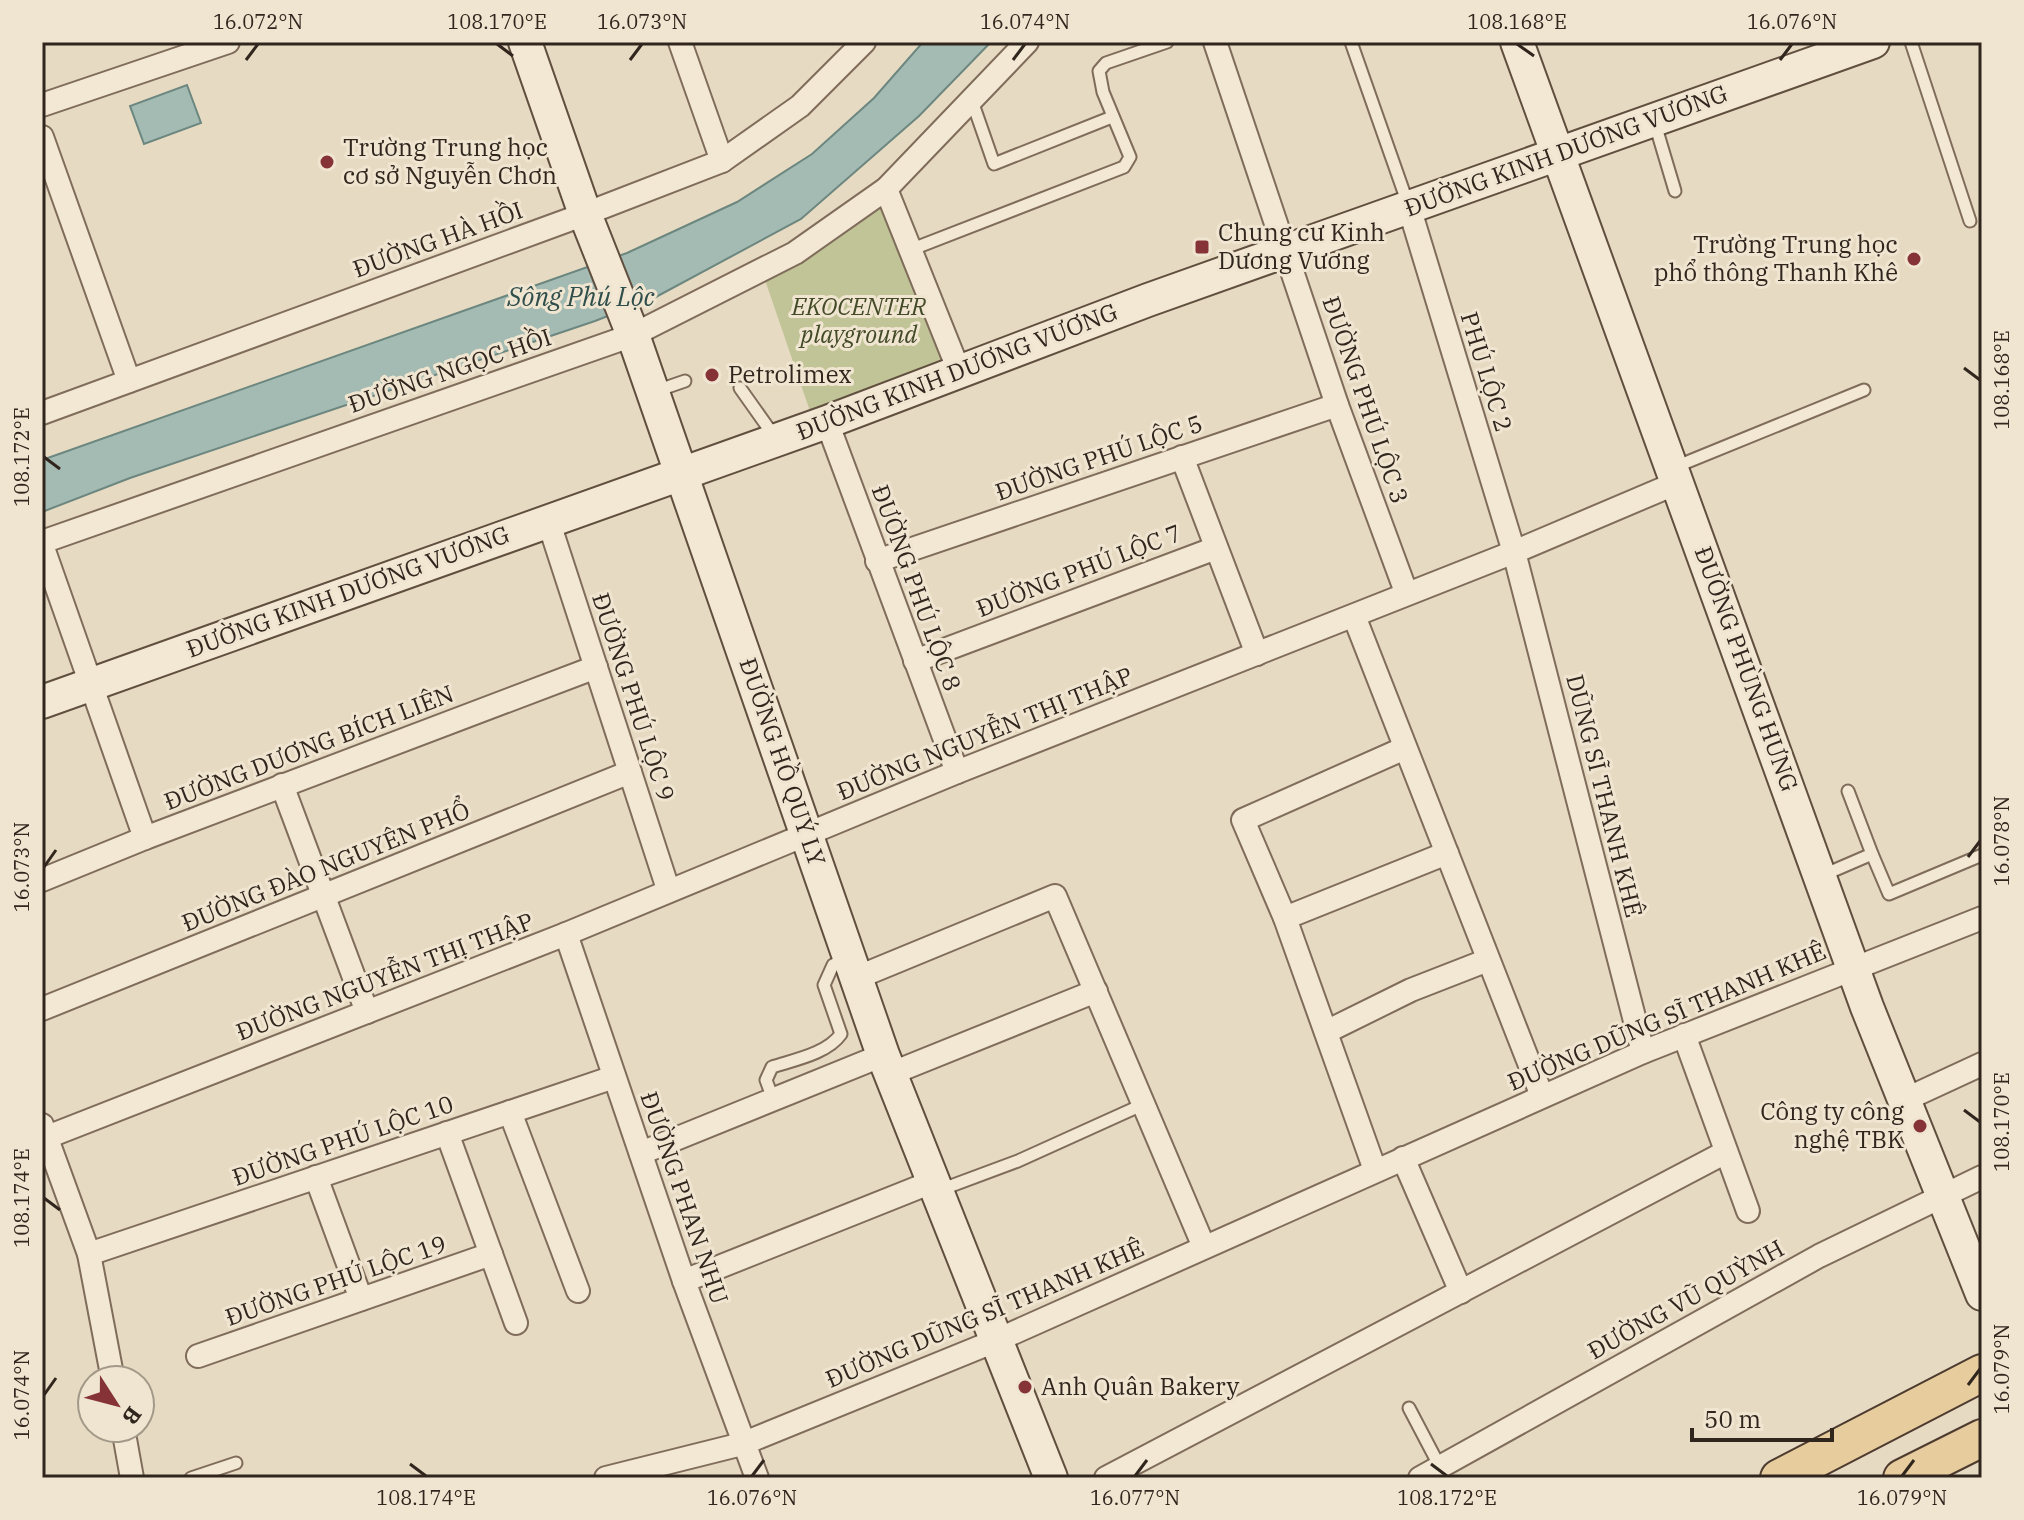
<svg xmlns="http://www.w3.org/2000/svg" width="2024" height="1520" viewBox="0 0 2024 1520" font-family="'IBM Plex Serif',serif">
	<rect width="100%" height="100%" fill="#e7dac2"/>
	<path fill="#c1c497" d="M886 189 959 371 812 417 765 280Z"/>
	<g fill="#a4bbb3" stroke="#6c877f" stroke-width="2">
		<path d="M923 42H991L919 116 801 219 654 298 595 321 130 478 42 512V460L627 253 737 202 812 154 874 98Z"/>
		<path d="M187 85 201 123 144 144 130 106Z"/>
	</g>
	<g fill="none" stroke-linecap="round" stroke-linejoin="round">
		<g stroke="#7f6c5b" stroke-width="15">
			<g id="lane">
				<path d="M1351 42 1408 204"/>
				<path d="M1911 42 1970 221"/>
				<path d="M972 101 994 164 1112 117"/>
				<path d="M1655 124 1675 191"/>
				<path d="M910 250 1124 167 1130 157 1103 92 1099 71 1106 63 1167 42"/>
				<path d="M740 388 774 436"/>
				<path d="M656 391 685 381"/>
				<path d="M1675 467 1864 390"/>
				<path d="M1848 791 1872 854"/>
				<path d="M1821 876 1872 854 1889 894 1982 855"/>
				<path d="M773 1099 766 1080 772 1067C793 1060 827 1054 841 1034L824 985 833 965 845 959"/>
				<path d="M940 1190 1018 1161 1144 1104"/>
				<path d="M1409 1408 1440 1467"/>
				<path d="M191 1478 236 1463"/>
			</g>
		</g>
		<g stroke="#7f6c5b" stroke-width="26">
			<g id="street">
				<path d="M680 42 722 161"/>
				<path d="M1215 42 1337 405 1406 592"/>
				<path d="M42 105 228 42"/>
				<path d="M42 137 129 381"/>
				<path d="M886 189 959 371"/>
				<path d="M1409 207 1514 552 1643 1052"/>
				<path d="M42 413 585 214 722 161 800 106 864 42"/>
				<path d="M827 422 957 772"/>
				<path d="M1182 457 1257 654"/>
				<path d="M548 520 668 889"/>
				<path d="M42 542 633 335 795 253 886 189 1027 42"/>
				<path d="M42 545 145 838"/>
				<path d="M877 561 1337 405"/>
				<path d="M1354 616 1542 1096"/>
				<path d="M915 661 1216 548"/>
				<path d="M282 785 367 1012"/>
				<path d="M42 880 145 838 596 667"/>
				<path d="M1285 918 1447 853"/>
				<path d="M566 934 684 1281 757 1478"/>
				<path d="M856 978 1055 896 1204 1247"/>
				<path d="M42 1009 630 772"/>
				<path d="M1326 1032 1411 990 1488 960"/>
				<path d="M1684 1035 1748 1211"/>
				<path d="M890 1074 1096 991"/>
				<path d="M1902 1101 1982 1064"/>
				<path d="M510 1112 578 1291"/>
				<path d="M42 1125 89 1254 113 1380"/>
				<path d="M447 1133 516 1323"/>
				<path d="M42 1139 566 934 957 772 1514 552 1679 482"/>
				<path d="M641 1153 883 1055"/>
				<path d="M1403 1158 1461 1292"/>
				<path d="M1375 1170 1285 918 1243 820 1405 748"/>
				<path d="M316 1177 361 1299"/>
				<path d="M89 1254 614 1077"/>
				<path d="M684 1281 932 1182"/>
				<path d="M198 1356 491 1254"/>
				<path d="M123 1428 132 1478"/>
				<path d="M606 1478 742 1444 995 1341 1643 1052 1982 918"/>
				<path d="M1106 1478 1726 1152"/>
				<path d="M1420 1478 1819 1256 1982 1177"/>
			</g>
		</g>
		<g stroke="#604e3f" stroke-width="36">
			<g id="secondary">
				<path d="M525 42 585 214 633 335 883 1055 1051 1478"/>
				<path d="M1517 42 1867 1007 1982 1294"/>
				<path d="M42 702 827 422 1148 300 1873 42"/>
			</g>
		</g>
		<g stroke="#4d3b2f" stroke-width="40">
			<g id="primary">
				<path d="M1779 1478 1982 1373"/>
				<path d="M1902 1478 1982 1438"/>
			</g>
		</g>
		<use href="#lane" stroke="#f3e8d4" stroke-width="11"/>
		<use href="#street" stroke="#f3e8d4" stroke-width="22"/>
		<use href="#secondary" stroke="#f3e8d4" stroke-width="32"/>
		<use href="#primary" stroke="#e7cc9e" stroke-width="36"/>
	</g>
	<path fill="none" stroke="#30261e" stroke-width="3" d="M497 44 513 56M1517 44 1534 56M246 60 258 44M630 60 642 44M1013 60 1025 44M1780 60 1792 44M1964 368 1980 380M44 457 60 469M1968 857 1980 841M44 867 56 850M1964 1110 1980 1122M44 1198 60 1210M1968 1385 1980 1369M44 1395 56 1378M410 1464 426 1476M1431 1464 1447 1476M752 1476 764 1460M1135 1476 1147 1460M1902 1476 1914 1460"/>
	<g fill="#863338" stroke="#f0e5d0" stroke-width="3">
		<circle cx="327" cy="162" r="8"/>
		<rect x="1194" y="239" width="16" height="16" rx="4"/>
		<circle cx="1914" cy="259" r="8"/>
		<circle cx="712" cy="375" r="8"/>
		<circle cx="1920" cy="1126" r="8"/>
		<circle cx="1025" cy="1387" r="8"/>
	</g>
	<g text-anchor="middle" stroke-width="6" stroke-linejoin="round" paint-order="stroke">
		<g font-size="24" fill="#30261e" stroke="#f0e5d0" text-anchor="start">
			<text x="343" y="156">Trường Trung học<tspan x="343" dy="28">cơ sở Nguyễn Chơn</tspan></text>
			<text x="1218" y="241">Chung cư Kinh<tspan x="1218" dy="28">Dương Vương</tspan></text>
			<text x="1898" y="253" text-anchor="end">Trường Trung học<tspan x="1898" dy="28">phổ thông Thanh Khê</tspan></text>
			<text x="728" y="383">Petrolimex</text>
			<text x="1904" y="1120" text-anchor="end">Công ty công<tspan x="1904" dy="28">nghệ TBK</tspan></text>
			<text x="1041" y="1395">Anh Quân Bakery</text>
		</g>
		<g font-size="24" fill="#30261e" stroke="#f0e5d0">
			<text transform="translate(1566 151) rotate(-20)" y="8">ĐƯỜNG KINH DƯƠNG VƯƠNG</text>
			<text transform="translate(438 240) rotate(-20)" y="8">ĐƯỜNG HÀ HỒI</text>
			<text transform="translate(450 371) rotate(-19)" y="8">ĐƯỜNG NGỌC HỒI</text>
			<text transform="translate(957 372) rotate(-21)" y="8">ĐƯỜNG KINH DƯƠNG VƯƠNG</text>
			<text transform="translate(1486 372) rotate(73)" y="8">PHÚ LỘC 2</text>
			<text transform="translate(1365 400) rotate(71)" y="8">ĐƯỜNG PHÚ LỘC 3</text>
			<text transform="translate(1099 458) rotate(-19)" y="8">ĐƯỜNG PHÚ LỘC 5</text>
			<text transform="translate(1079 571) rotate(-21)" y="8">ĐƯỜNG PHÚ LỘC 7</text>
			<text transform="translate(916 588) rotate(70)" y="8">ĐƯỜNG PHÚ LỘC 8</text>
			<text transform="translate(348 592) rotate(-20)" y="8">ĐƯỜNG KINH DƯƠNG VƯƠNG</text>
			<text transform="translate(1746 669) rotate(70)" y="8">ĐƯỜNG PHÙNG HƯNG</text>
			<text transform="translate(633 697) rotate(72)" y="8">ĐƯỜNG PHÚ LỘC 9</text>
			<text transform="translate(985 734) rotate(-22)" y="8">ĐƯỜNG NGUYỄN THỊ THẬP</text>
			<text transform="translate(309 748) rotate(-21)" y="8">ĐƯỜNG DƯƠNG BÍCH LIÊN</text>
			<text transform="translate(782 762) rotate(71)" y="8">ĐƯỜNG HỒ QUÝ LY</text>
			<text transform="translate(1604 796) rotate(76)" y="8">DŨNG SĨ THANH KHÊ</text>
			<text transform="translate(326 867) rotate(-22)" y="8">ĐƯỜNG ĐÀO NGUYÊN PHỔ</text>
			<text transform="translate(385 977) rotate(-21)" y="8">ĐƯỜNG NGUYỄN THỊ THẬP</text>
			<text transform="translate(1667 1017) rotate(-23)" y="8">ĐƯỜNG DŨNG SĨ THANH KHÊ</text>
			<text transform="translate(343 1141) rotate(-19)" y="8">ĐƯỜNG PHÚ LỘC 10</text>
			<text transform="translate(684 1198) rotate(71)" y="8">ĐƯỜNG PHAN NHU</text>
			<text transform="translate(336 1281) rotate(-19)" y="8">ĐƯỜNG PHÚ LỘC 19</text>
			<text transform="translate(1686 1300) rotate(-29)" y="8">ĐƯỜNG VŨ QUỲNH</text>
			<text transform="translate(985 1314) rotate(-23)" y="8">ĐƯỜNG DŨNG SĨ THANH KHÊ</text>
		</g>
		<g font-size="24" font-style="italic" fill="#434a27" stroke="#f0e5d0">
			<text x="859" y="315">EKOCENTER<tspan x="859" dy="28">playground</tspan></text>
		</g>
		<g font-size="26" font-style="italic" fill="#2f4e4b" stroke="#f0e5d0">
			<text x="581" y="306">Sông Phú Lộc</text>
		</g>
	</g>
	<rect width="2024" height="1520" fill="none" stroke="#f0e5d0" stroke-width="88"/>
	<g transform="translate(116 1404) rotate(126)"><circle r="38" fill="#f0e5d0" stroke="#a39989" stroke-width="2"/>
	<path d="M0-6L14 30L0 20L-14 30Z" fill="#863338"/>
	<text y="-12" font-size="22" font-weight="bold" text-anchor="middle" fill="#30261e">B</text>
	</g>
	<path d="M1692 1428v12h140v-12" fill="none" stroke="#30261e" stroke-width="4"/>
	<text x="1704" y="1428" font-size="24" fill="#30261e" stroke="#f0e5d0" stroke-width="6" paint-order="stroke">50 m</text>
	<rect x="44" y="44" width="1936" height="1432" fill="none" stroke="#30261e" stroke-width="3"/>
	<g font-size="20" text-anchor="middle" fill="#30261e">
		<text x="258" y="29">16.072°N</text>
		<text x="497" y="29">108.170°E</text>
		<text x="642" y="29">16.073°N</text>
		<text x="1025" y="29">16.074°N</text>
		<text x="1517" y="29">108.168°E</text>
		<text x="1792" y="29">16.076°N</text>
		<text transform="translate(2002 380) rotate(-90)" y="7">108.168°E</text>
		<text transform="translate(22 457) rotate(-90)" y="7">108.172°E</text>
		<text transform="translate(2002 841) rotate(-90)" y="7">16.078°N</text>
		<text transform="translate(22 867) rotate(-90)" y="7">16.073°N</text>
		<text transform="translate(2002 1122) rotate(-90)" y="7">108.170°E</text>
		<text transform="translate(22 1198) rotate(-90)" y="7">108.174°E</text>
		<text transform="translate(2002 1369) rotate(-90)" y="7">16.079°N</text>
		<text transform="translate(22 1395) rotate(-90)" y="7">16.074°N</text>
		<text x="426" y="1505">108.174°E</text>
		<text x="752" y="1505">16.076°N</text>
		<text x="1135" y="1505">16.077°N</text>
		<text x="1447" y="1505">108.172°E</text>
		<text x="1902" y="1505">16.079°N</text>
	</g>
</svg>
